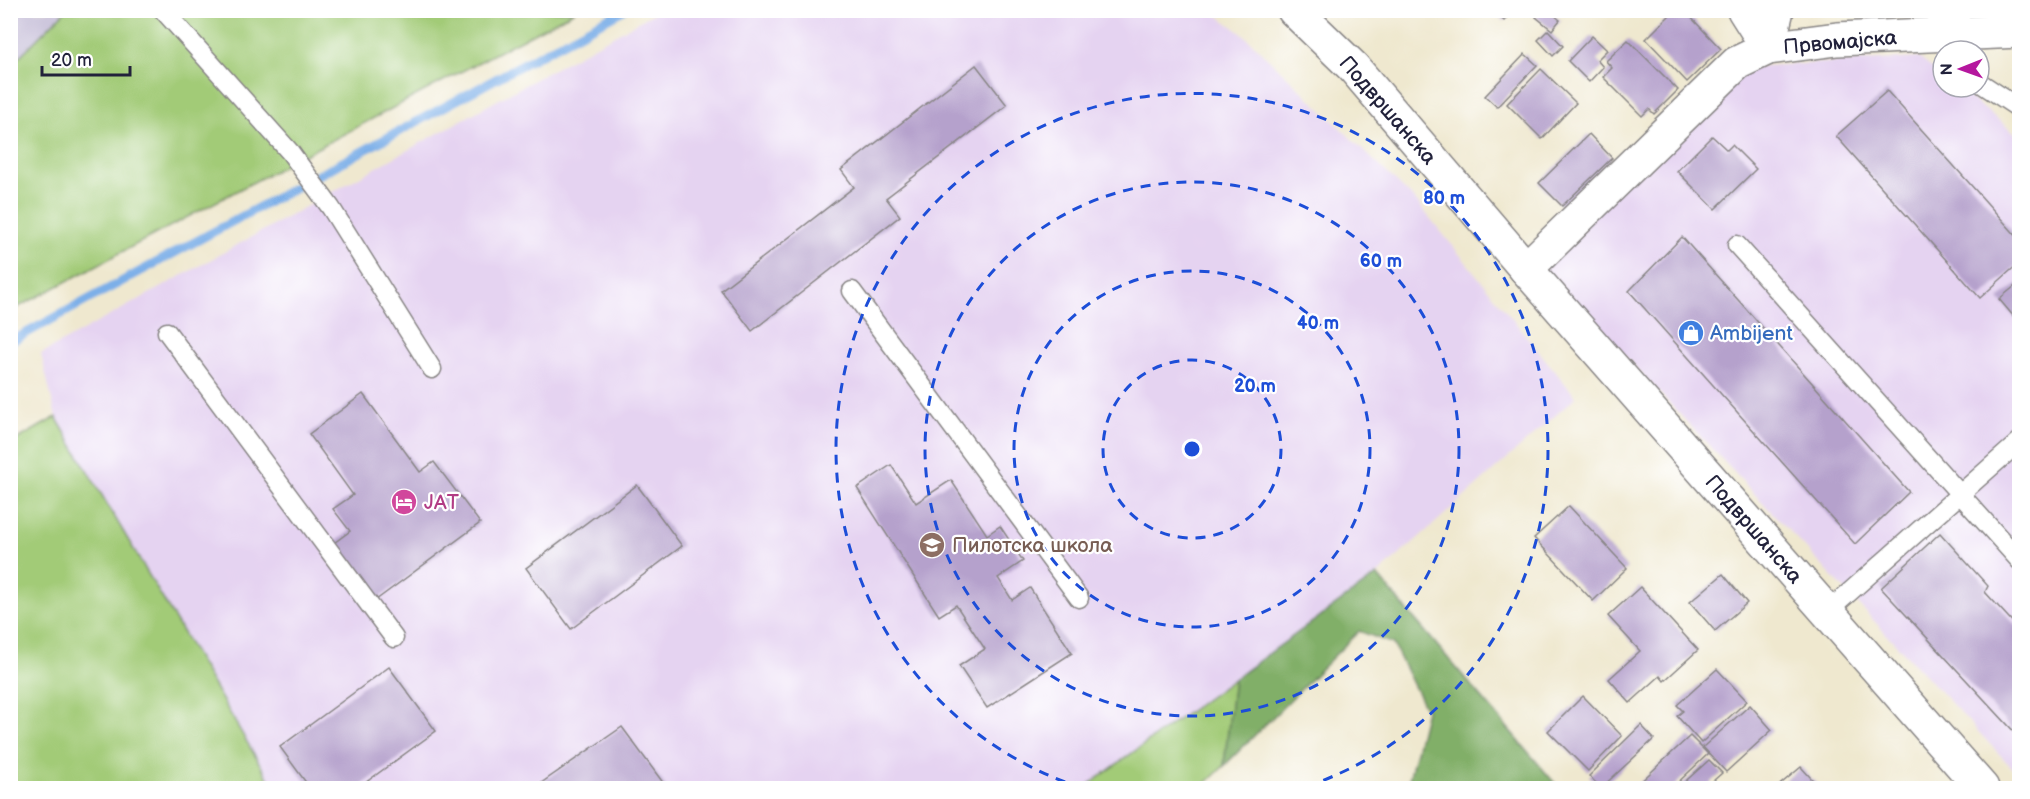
<svg xmlns="http://www.w3.org/2000/svg" width="2030" height="799" viewBox="0 0 2030 799" font-family="'Balsamiq Sans',sans-serif">
	<rect width="100%" height="100%" fill="#fff"/>
	<filter id="ink" filterUnits="userSpaceOnUse"><feTurbulence type="fractalNoise" baseFrequency=".0167" numOctaves="2"/><feDisplacementMap in="SourceGraphic" scale="12" xChannelSelector="R" yChannelSelector="G"/><feConvolveMatrix kernelMatrix="1 2 1 2 8 2 1 2 1" color-interpolation-filters="sRGB"/></filter>
	<filter id="wash" filterUnits="userSpaceOnUse"><feTurbulence type="fractalNoise" baseFrequency=".008" numOctaves="4" result="noise"/><feDisplacementMap in="SourceGraphic" scale="24" xChannelSelector="R" yChannelSelector="G"/><feGaussianBlur stdDeviation="1.35" result="paint"/><feColorMatrix in="noise" values="0 0 0 0 0 0 0 0 0 0 0 0 0 0 0 0 0 1.4 0 .05"/><feComposite in="paint" operator="in"/></filter>
	<g filter="url(#wash)">
		<rect width="100%" height="100%" fill="#efe8cf"/>
		<g fill="#e5d3f1">
			<path d="M1210 10 1244 35 1416 201 1576 397 1377 575 1084 788H274L56 417 41 354 658 11Z"/>
			<path d="M1919 58 1943 77V87H1956L2019 136V775L1540 266 1743 67Z"/>
		</g>
		<path fill="#c7c0d9" d="M11 11H65L11 65Z"/>
		<g fill="#a2cb77" stroke="#627659" stroke-width="1.5">
			<path d="M65 11H575L11 311V65Z"/>
			<path d="M56 417 274 788H11V443Z"/>
			<path d="M1234 679 1224 766 1201 788H1084Z"/>
		</g>
		<path fill="#81af68" stroke="#526852" stroke-width="1.5" d="M1377 575 1559 788H1407L1426 710 1393 644 1359 631 1224 766 1234 679Z"/>
		<g fill="none" stroke-linecap="round" stroke-linejoin="round">
			<path stroke="#7cafe8" stroke-width="9" d="M10 342 623 10"/>
		</g>
		<g id="blocks">
			<g fill="#b5a1cc">
				<path d="M1493 10H1514L1504 21Z"/>
				<path d="M1541 10H1556L1553 14 1560 20 1552 30 1536 17Z"/>
				<path d="M1675 10H1684L1721 49 1687 82 1646 39Z"/>
				<path d="M1548 30 1563 46 1553 56 1538 40Z"/>
				<path d="M1592 36 1607 50 1597 60 1603 67 1589 82 1568 61Z"/>
				<path d="M1628 40 1678 90 1654 114 1649 109 1642 116 1603 77 1612 68 1606 61Z"/>
				<path d="M1525 54 1537 65 1497 107 1485 96Z"/>
				<path d="M976 65 1007 105 886 198 900 216 752 331 721 290 854 187 841 170Z"/>
				<path d="M1541 69 1576 103 1542 139 1507 104Z"/>
				<path d="M1887 91 2020 240V262L1980 298 1836 136Z"/>
				<path d="M1589 134 1612 158 1562 206 1539 183Z"/>
				<path d="M1712 136 1727 150 1732 145 1756 169 1715 209 1677 171Z"/>
				<path d="M1682 237 1909 492 1855 544 1629 291Z"/>
				<path d="M2020 282V324L1999 299Z"/>
				<path d="M363 394 420 472 434 462 480 523 372 603 330 546 350 531 333 509 353 495 309 434Z"/>
				<path d="M891 465 916 503 951 480 987 535 1000 526 1023 561 998 578 1012 600 1030 588 1072 653 987 708 959 666 985 649 956 605 939 616 857 488Z"/>
				<path d="M637 485 682 546 571 629 526 568Z"/>
				<path d="M1569 506 1627 568 1593 601 1534 538Z"/>
				<path d="M1940 533 1988 586 1985 592 2020 630V738L1881 588Z"/>
				<path d="M1723 574 1747 603 1715 631 1690 602Z"/>
				<path d="M1640 587 1698 650 1664 681 1660 676 1630 703 1609 679 1640 651 1608 616Z"/>
				<path d="M389 667 436 731 358 788H310L280 747Z"/>
				<path d="M1717 669 1747 701 1701 743 1677 716 1683 711 1677 705Z"/>
				<path d="M1583 696 1622 736 1588 771 1548 731Z"/>
				<path d="M1750 705 1772 730 1726 772 1703 747Z"/>
				<path d="M1641 725 1654 739 1601 788 1589 776Z"/>
				<path d="M622 727 667 788H534Z"/>
				<path d="M1690 736 1708 754 1672 788H1634Z"/>
				<path d="M1709 760 1722 773 1705 788H1678Z"/>
				<path d="M1801 767 1820 788H1776Z"/>
			</g>
		</g>
	</g>
	<g filter="url(#ink)">
		<use href="#blocks" fill-opacity="0" stroke="#888585" stroke-width="1.5"/>
		<g fill="none" stroke-linecap="round" stroke-linejoin="round">
			<g stroke="#888585" stroke-width="21">
				<g id="lane">
					<path d="M163 10 290 152 331 208 432 369"/>
					<path d="M1979 82 2020 109"/>
					<path d="M1737 245 2020 561"/>
					<path d="M852 291 1079 598"/>
					<path d="M167 332 394 638"/>
					<path d="M1827 612 2020 441"/>
				</g>
			</g>
			<g stroke="#888585" stroke-width="36">
				<g id="street">
					<path d="M1744 10 1768 48"/>
					<path d="M1768 48 1777 10"/>
					<path d="M1526 269 1737 63 1768 48 1837 39 2020 31"/>
				</g>
			</g>
			<g stroke="#888585" stroke-width="36">
				<path id="secondary" d="M1294 10 1353 67 1526 269 1982 788"/>
			</g>
			<use href="#lane" stroke="#fff" stroke-width="18"/>
			<use href="#street" stroke="#fff" stroke-width="33"/>
			<use href="#secondary" stroke="#fff" stroke-width="33"/>
		</g>
	</g>
	<g fill="none" stroke="#1d4ed8" stroke-width="3" stroke-dasharray="10 8">
		<circle cx="1192" cy="449" r="89"/>
		<circle cx="1192" cy="449" r="178"/>
		<circle cx="1192" cy="449" r="267"/>
		<path d="M1082 788A356 356 0 1 1 1302 788"/>
	</g>
	<defs>
		<g id="shop-disc" transform="scale(1.35)"><circle r="9.5" fill="#3f7fe0" stroke="#fff"/><path d="M-5-2.5h2.3a2.7 3.5 0 0 1 5.4 0H5L5.5 6h-11ZM-1.5-2.5h3a1.5 2.3 0 0 0-3 0Z" fill="#fff"/></g>
		<g id="hotel-disc" transform="scale(1.35)"><circle r="9.5" fill="#d1479c" stroke="#fff"/><path d="M-6-4.5h1.5V1H6V5H4.5V3h-9V5H-6ZM-4 0a1.8 1.8 0 1 1 3.6 0ZM.5 0V-2.5h3Q6-2.5 6 0Z" fill="#fff"/></g>
		<g id="school-disc" transform="scale(1.35)"><circle r="9.5" fill="#8d6e63" stroke="#fff"/><path d="M0-5L7-2L0 1L-7-2ZM-4 1L0 2.5L4 1V4Q0 6-4 4Z" fill="#fff"/></g>
	</defs>
	<g fill-rule="evenodd">
		<use href="#shop-disc" x="1691" y="333"/>
		<use href="#hotel-disc" x="404" y="502"/>
		<use href="#school-disc" x="932" y="545"/>
	</g>
	<g text-anchor="middle" stroke-width="4.5" stroke-linejoin="round" paint-order="stroke">
		<g font-size="21" fill="#22223b" stroke="#fff">
			<text transform="translate(1840 42) rotate(-5)" y="7">Првомајска</text>
			<text transform="translate(1388 110) rotate(49)" y="7">Подвршанска</text>
			<text transform="translate(1754 529) rotate(49)" y="7">Подвршанска</text>
		</g>
		<g font-size="21" fill="#366cbe" stroke="#fff" text-anchor="start">
			<text x="1710" y="340">Ambijent</text>
		</g>
		<g font-size="21" fill="#b23c85" stroke="#fff" text-anchor="start">
			<text x="424" y="509">ЈАТ</text>
		</g>
		<g font-size="21" fill="#785e54" stroke="#fff" text-anchor="start">
			<text x="952" y="552">Пилотска школа</text>
		</g>
	</g>
	<circle cx="1192" cy="449" r="9" fill="#1d4ed8" stroke="#fff" stroke-width="3"/>
	<g font-size="18" text-anchor="middle" font-weight="bold" fill="#1d4ed8" stroke="#fff" stroke-width="4.5" stroke-linejoin="round" paint-order="stroke">
		<text x="1444" y="204">80 m</text>
		<text x="1381" y="267">60 m</text>
		<text x="1318" y="329">40 m</text>
		<text x="1255" y="392">20 m</text>
	</g>
	<rect width="2030" height="799" fill="none" stroke="#fff" stroke-width="36"/>
	<g transform="translate(1961 69) rotate(269)"><circle r="28" fill="#ffffff" stroke="#a7a7b1" stroke-width="1.5"/>
	<path d="M0-4.5L10 22L0 15L-10 22Z" fill="#b5179e"/>
	<text y="-9" font-size="16" font-weight="bold" text-anchor="middle" fill="#22223b">N</text>
	</g>
	<path d="M42 66v9h88v-9" fill="none" stroke="#22223b" stroke-width="3"/>
	<text x="51" y="66" font-size="18" fill="#22223b" stroke="#ffffff" stroke-width="4.5" paint-order="stroke">20 m</text>
</svg>
